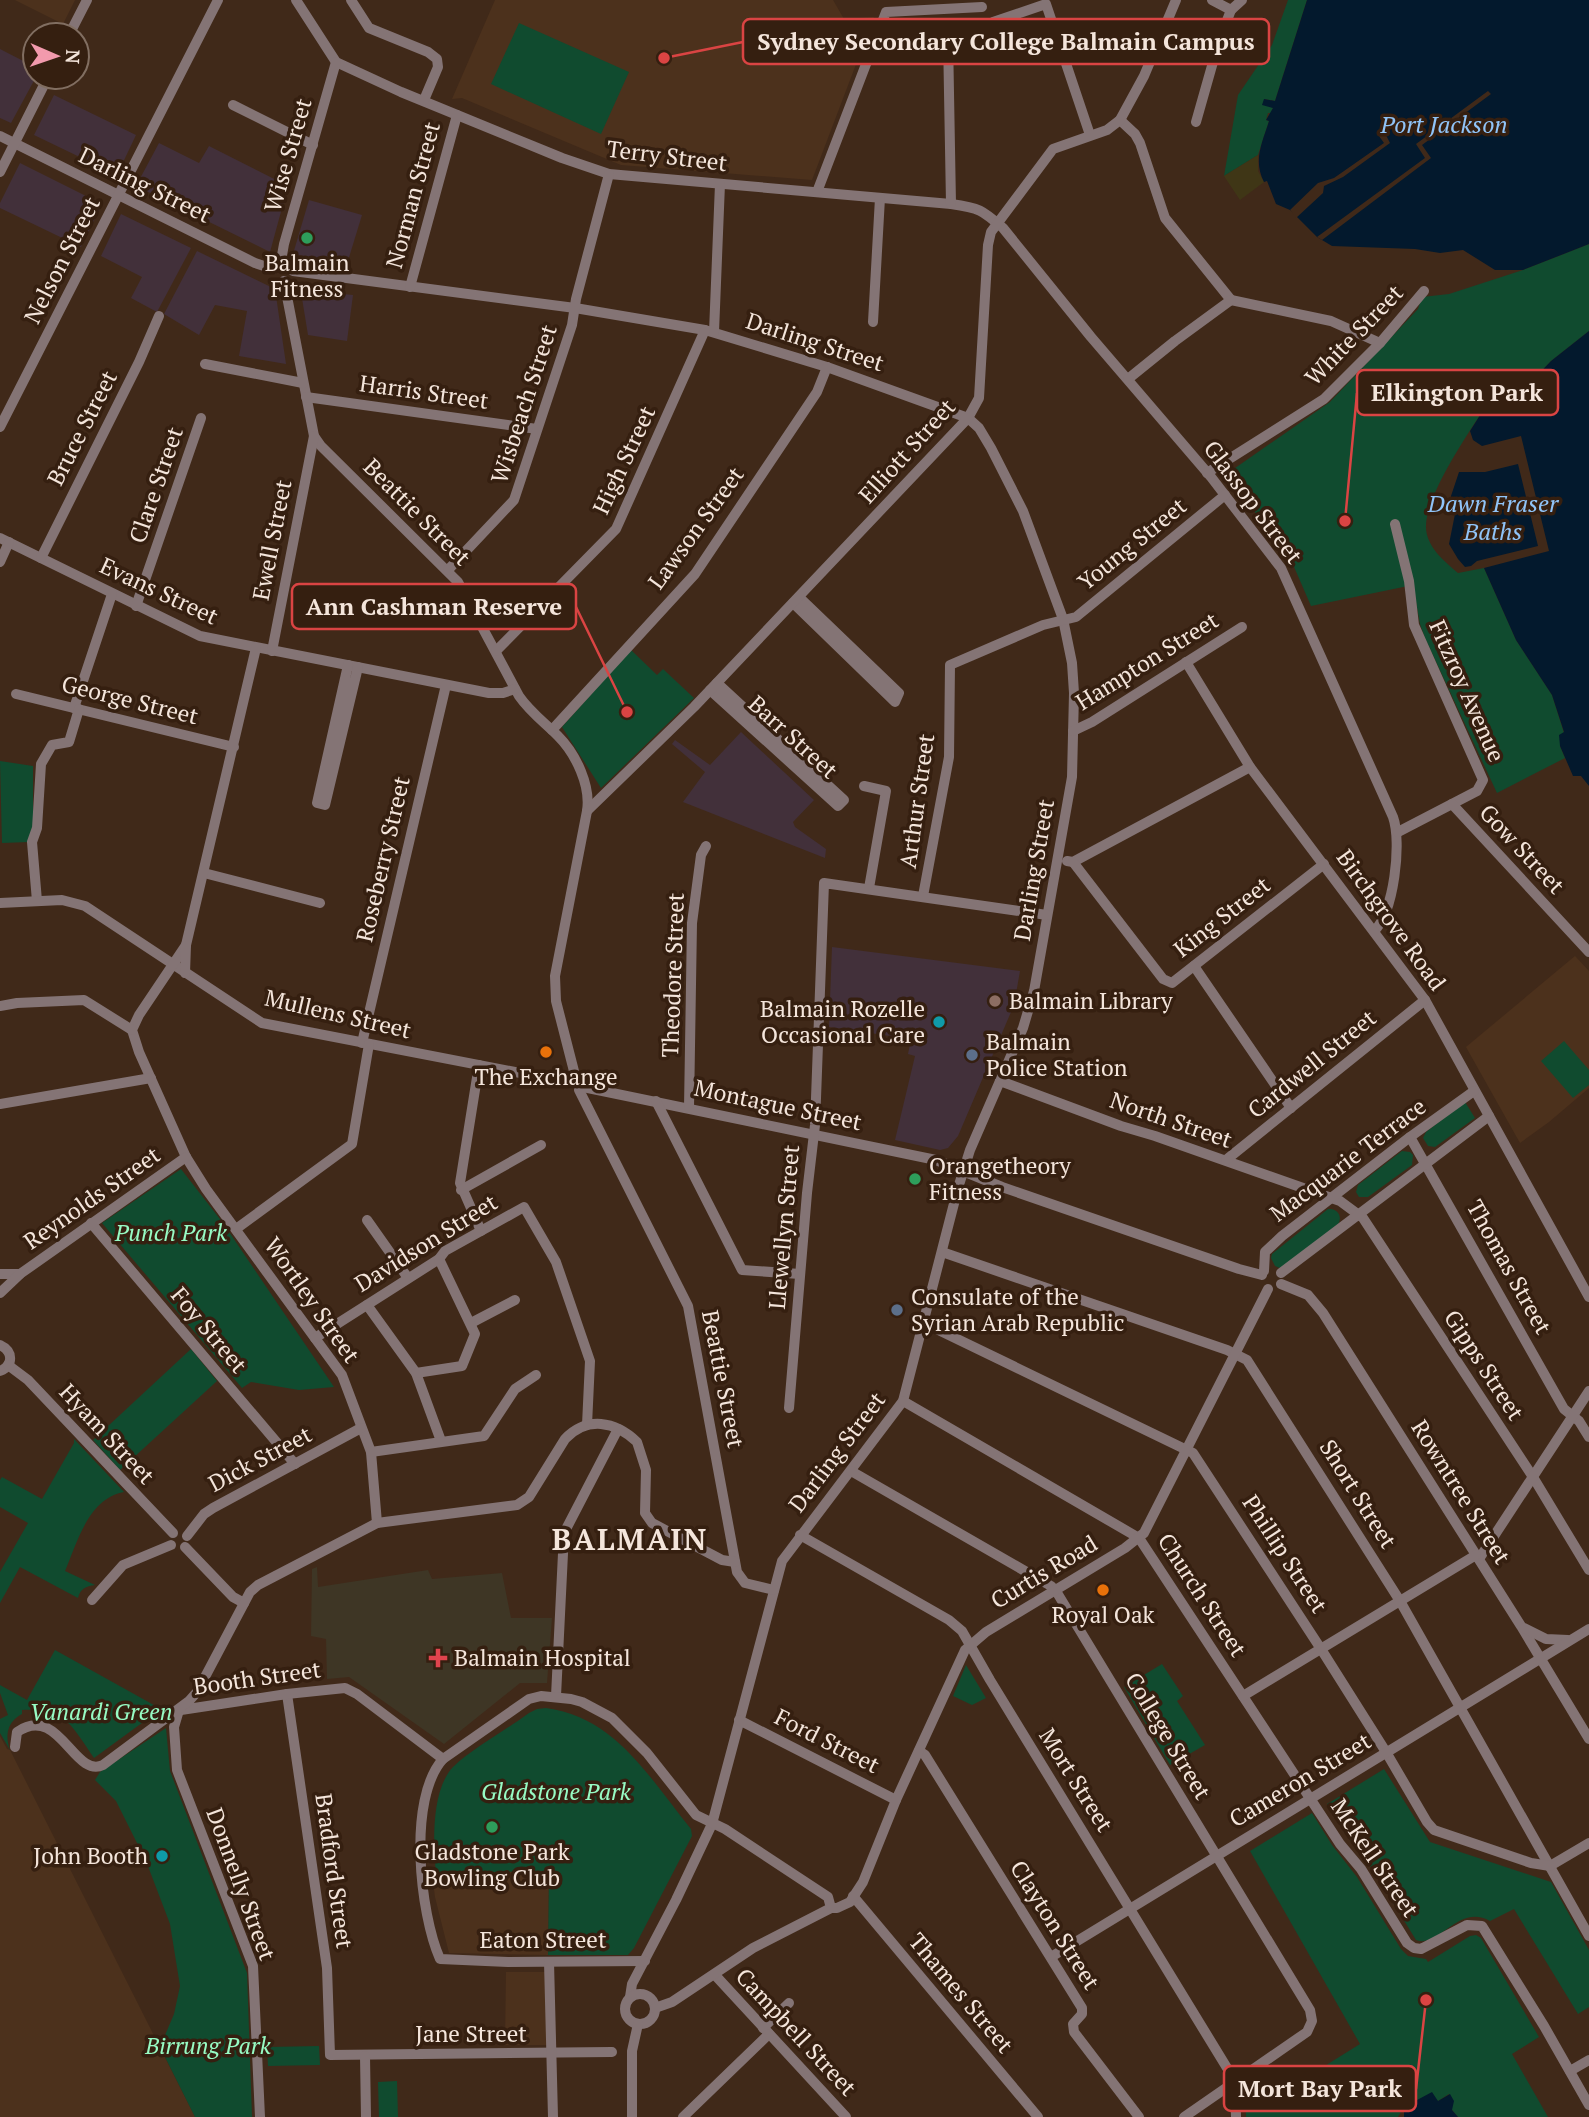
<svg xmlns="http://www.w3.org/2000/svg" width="1589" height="2117" viewBox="0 0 1589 2117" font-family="'PT Serif',serif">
	<rect width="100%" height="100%" fill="#402919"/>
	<g fill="#42303a">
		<path d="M0 49 35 67 36 77 11 123 0 118Z"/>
		<path d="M54 95 136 135 117 175 34 135Z"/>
		<path d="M159 143 199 163 209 146 288 186 270 252 136 186Z"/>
		<path d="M20 163 102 204 81 247 0 208V203Z"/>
		<path d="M309 200 362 215 347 264 293 254Z"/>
		<path d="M121 214 191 248 157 312 131 298 142 277 101 256Z"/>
		<path d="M197 251 275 289 286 364 239 356 247 311 215 305 199 335 164 314Z"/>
		<path d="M302 290 353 295 347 341 308 335 301 292Z"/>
		<path d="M741 732 814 800 793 822 795 827 826 849 825 858 683 802 705 772 672 744 675 740 710 765Z"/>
		<path d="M832 947 1020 971 1014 1005 958 1136 948 1148 940 1150 895 1140 915 1056 908 1054 911 1039 829 1027Z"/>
	</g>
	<g fill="#4c311c">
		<path d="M15 0H75L63 24Z"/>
		<path d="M495 0H833L844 19 874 17 812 180 621 165 462 98 452 99Z"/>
		<path d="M1575 956 1589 971V1088L1549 1122 1520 1143 1466 1047Z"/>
		<path d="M0 1736 7 1749 10 1750 195 2117H0Z"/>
		<path d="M549 1871 548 1955 449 1953 435 1897 432 1873Z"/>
		<path d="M506 1972H546L548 2045H505Z"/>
	</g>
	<path fill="#3e3625" d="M317 1567 318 1587 428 1570 432 1579 502 1573 511 1618H552L547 1683H520L444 1744 349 1677 327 1679 326 1639 311 1636 312 1569Z"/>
	<g fill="#104b2f">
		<path d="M1288 0H1307L1275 101 1264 99 1273 108 1271 113H1268L1266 120 1269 121 1258 155 1224 176 1238 95 1272 45Z"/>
		<path d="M519 23 629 72 601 134 491 84Z"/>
		<path d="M1589 244V331L1551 361 1507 407 1482 412C1465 438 1427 495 1426 525 1425 546 1444 561 1458 573L1484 568 1516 640 1552 695 1564 733 1560 746 1565 758 1497 793 1425 638 1420 624 1413 585 1311 606 1288 553 1229 480 1228 473 1330 402 1418 309 1422 297 1449 294 1523 270Z"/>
		<path d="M631 650 657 675 663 669 694 698 601 788 562 727Z"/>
		<path d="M0 761 33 766V830L29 842 2 843Z"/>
		<path d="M1564 1041 1589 1070V1085L1573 1098 1541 1061Z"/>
		<path d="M1465 1102 1475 1118 1435 1147 1428 1146 1423 1138 1426 1132Z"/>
		<path d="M1402 1151 1410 1152 1413 1155 1412 1165 1368 1197H1359L1356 1192 1358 1185Z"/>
		<path d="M181 1169 223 1223 334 1387 299 1390 251 1382 242 1388 102 1223Z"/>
		<path d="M1328 1209C1337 1208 1343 1216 1338 1224L1282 1269 1275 1266 1271 1258 1272 1254Z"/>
		<path d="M191 1349 217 1381 120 1470 93 1440Z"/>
		<path d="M74 1439 124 1492C88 1499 78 1541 65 1571L95 1585C86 1586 80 1589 78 1598L20 1567 0 1603V1572L28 1523 0 1507V1480L2 1477 42 1499 74 1443Z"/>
		<path d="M55 1650 161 1709 94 1758C71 1725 66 1708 22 1710V1714C7 1722 5 1735 10 1750L0 1733V1719L8 1715 0 1693V1685L27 1700Z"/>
		<path d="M1162 1664 1183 1696 1177 1701 1205 1745 1170 1765 1124 1687Z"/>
		<path d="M966 1665 986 1698 972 1705 953 1696Z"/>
		<path d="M546 1708C616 1717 650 1779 691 1829L692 1836 634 1948 628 1955H548L549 1871 436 1873C433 1844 431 1790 453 1767 473 1748 506 1730 529 1713L537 1709Z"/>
		<path d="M166 1728 170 1771 247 1973 252 2117H195L160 2047 174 2014 180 1986 170 1924 146 1861 116 1801 95 1780 100 1772Z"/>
		<path d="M1384 1769 1430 1842 1551 1882 1589 1950V2007L1578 2014 1514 1909 1490 1921C1458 1903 1439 1949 1416 1940L1373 1870 1345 1833 1327 1804Z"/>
		<path d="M1312 1813 1332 1845 1357 1877 1401 1949 1408 1956 1426 1959 1428 1962 1470 1936 1476 1935 1481 1938 1539 2037 1512 2054 1548 2117H1458L1452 2110 1449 2094 1438 2101 1404 2107 1398 2117H1246L1245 2084 1248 2083 1262 2105 1360 2044 1250 1851Z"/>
		<path d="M319 2046 320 2065 268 2066 267 2047Z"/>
		<path d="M397 2081 398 2117H379L378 2082Z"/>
	</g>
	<path fill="#3f3616" d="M1258 155V171L1264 182 1240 200 1224 176Z"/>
	<g fill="#03192d">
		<path d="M1307 0H1589V244L1523 270H1495L1463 250 1440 253 1415 249 1332 246 1317 237 1290 210 1276 204 1267 181 1264 182C1253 161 1262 143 1269 121L1266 120 1273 108 1262 105 1264 99 1275 101Z"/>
		<path d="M1589 331V786L1581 776H1573L1560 746 1559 735 1564 732 1552 695 1516 640 1484 568 1549 551 1521 436 1482 446 1473 440 1470 431 1482 412 1507 407 1551 361Z"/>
		<path d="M1518 464 1538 546 1477 561 1471 566 1465 567 1458 559 1449 544 1455 514 1451 496 1459 472H1485Z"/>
		<path d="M1432 2092 1438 2101 1450 2094 1454 2101 1452 2110 1458 2117H1404V2107Z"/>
	</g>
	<g fill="#402919">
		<path d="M1488 91 1491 94 1422 145 1431 158 1322 240 1317 237 1425 158 1416 144Z"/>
		<path d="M1385 133 1390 143 1343 177 1324 186 1323 193 1296 218 1290 210 1318 183 1334 178 1384 143 1379 136Z"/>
	</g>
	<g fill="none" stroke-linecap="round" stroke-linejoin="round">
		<g stroke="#847475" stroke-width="10">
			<path d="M296 0 336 62 401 92 562 158 609 174 951 204C980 208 982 210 1003 228L1091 337 1211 477 1281 568 1393 817C1402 842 1394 913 1374 931"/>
			<path d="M351 0 369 28 428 52 437 59 438 67 424 100"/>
			<path d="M1231 10 1242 0"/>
			<path d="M993 22 1046 4 1090 135"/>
			<path d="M69 35 87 0"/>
			<path d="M948 37 951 204"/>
			<path d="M233 105 313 145"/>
			<path d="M1120 120 1135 134 1140 143 1165 218 1231 300"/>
			<path d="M1196 122 1219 41 1231 10 1212 0"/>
			<path d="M0 136 255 263 273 269"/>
			<path d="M0 172 48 77"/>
			<path d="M817 192 886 12 982 7"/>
			<path d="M281 261 284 244 336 62"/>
			<path d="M293 271 575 308 705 330 827 367 968 418 979 428 991 448 1023 511 1063 619 1072 663 1074 693 1072 777 1034 991 1023 1028 970 1150 958 1188 903 1401 782 1561 712 1824 676 1900 632 1984 630 1997"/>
			<path d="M284 281 314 436 321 446 458 582 519 696C530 712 545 723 558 736 576 754 591 786 587 811L555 976 556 1001 576 1079"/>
			<path d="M410 287 457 115"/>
			<path d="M1231 300 1331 321 1380 343"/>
			<path d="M873 322 880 198"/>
			<path d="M714 332 720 184"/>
			<path d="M205 364 303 383"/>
			<path d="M1128 379 1175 341 1231 300"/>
			<path d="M306 397 537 429"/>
			<path d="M0 427 218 0"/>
			<path d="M1207 473 1324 399 1380 343 1424 291"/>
			<path d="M1395 524 1409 581 1414 625 1483 780 1477 791 1398 832"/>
			<path d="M0 538 200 636 489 693H503L515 689"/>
			<path d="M41 558 139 362 159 316"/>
			<path d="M0 562 9 542"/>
			<path d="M448 570 514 500 572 325 576 299 609 174"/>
			<path d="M793 603 895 702 899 693 799 597"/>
			<path d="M136 606 201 418"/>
			<path d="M272 651 314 436"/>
			<path d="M496 651 616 529 705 330"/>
			<path d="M1186 662 1250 767 1425 1000 1589 1297"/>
			<path d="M348 665 317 803 325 805 358 667"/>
			<path d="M710 690 838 806 844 800 717 683"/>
			<path d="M16 694 234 747"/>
			<path d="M74 708 112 594"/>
			<path d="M552 730 695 574 817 392 827 367"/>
			<path d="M1073 731 1092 722 1242 627"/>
			<path d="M864 786 886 791 869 888"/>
			<path d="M1452 804 1589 952"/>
			<path d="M587 811 694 707 968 418 979 398 988 245 991 232 1053 149 1107 130 1120 120 1144 76 1176 0"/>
			<path d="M1067 861 1073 862 1250 767"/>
			<path d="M1073 862 1163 979 1172 983 1324 864"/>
			<path d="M204 873 320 903"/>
			<path d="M923 896 949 757 950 665 1043 625 1076 617 1225 495"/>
			<path d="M37 901 32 842 37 828 41 764 52 745 69 742 79 709"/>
			<path d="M0 903 62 900 85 906 262 1023 572 1083"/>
			<path d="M186 945 139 1015 132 1030 139 1052 186 1157 206 1189 342 1375 371 1452 377 1523"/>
			<path d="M1194 966 1291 1108"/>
			<path d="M185 973 186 945 256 648"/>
			<path d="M0 1006 17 1003 84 1000 132 1030"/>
			<path d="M362 1043 446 685"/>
			<path d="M479 1065 460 1183 481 1231"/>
			<path d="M576 1079 582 1081 583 1087 936 1160 1002 1187 1239 1269 1262 1275"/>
			<path d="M1000 1081 1121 1126 1155 1136 1340 1201 1363 1218 1533 1477 1589 1570"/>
			<path d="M579 1090 688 1306 737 1572 745 1583 774 1590"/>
			<path d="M656 1101 742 1270 800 1274"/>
			<path d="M0 1104 151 1078"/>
			<path d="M689 1108 692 923 701 855 706 846"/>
			<path d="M1410 1137 1564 1409 1579 1421 1589 1437"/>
			<path d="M1226 1160 1425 1000"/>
			<path d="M461 1190 541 1145"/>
			<path d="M367 1220 408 1278"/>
			<path d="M91 1223 295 1464"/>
			<path d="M236 1229 352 1144 369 1044"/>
			<path d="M942 1252 1227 1350 1247 1360 1400 1601 1589 1936"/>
			<path d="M1264 1271 1265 1252 1282 1236 1410 1137 1474 1091"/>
			<path d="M1281 1273 1489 1116"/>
			<path d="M0 1274H20"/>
			<path d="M1281 1284 1308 1295 1323 1313 1521 1626 1589 1739"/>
			<path d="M0 1293 20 1274 186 1157"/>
			<path d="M367 1305 416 1373 441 1441"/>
			<path d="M471 1323 515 1300"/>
			<path d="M924 1323 1193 1453 1321 1649 1386 1752 1427 1822 1434 1830 1531 1863 1550 1866 1589 1843"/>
			<path d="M315 1338 439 1259 445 1251 524 1207 556 1262 590 1361 587 1425"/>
			<path d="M0 1345C13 1351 14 1365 0 1371"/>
			<path d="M8 1365 28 1380 173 1533"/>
			<path d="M416 1373 462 1366 475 1334 439 1259"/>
			<path d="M903 1401 1139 1538 1340 1844 1361 1869 1407 1943 1414 1948 1421 1949 1467 1925 1482 1926 1544 2026 1589 2105"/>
			<path d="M789 1408 807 1193 815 1125 824 883 1047 915"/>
			<path d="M371 1452 484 1436 515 1389 536 1375"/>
			<path d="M851 1471 1051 1586 1056 1591 1310 2010 1312 2021 1307 2032 1184 2117"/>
			<path d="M800 1535 949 1620 962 1631 990 1680 1235 2081 1236 2117"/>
			<path d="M187 1536 204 1514 213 1508 361 1428"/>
			<path d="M185 1547 233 1597 244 1603"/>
			<path d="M1479 1559 1589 1391"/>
			<path d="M92 1600 123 1565 171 1545"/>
			<path d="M1524 1628 1546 1639 1568 1640"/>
			<path d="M287 1694 327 1968 330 2055 612 2052"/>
			<path d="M556 1696 564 1533 618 1429"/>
			<path d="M1243 1696 1476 1555"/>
			<path d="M179 1710 174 1727 177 1770 253 1966 260 2117"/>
			<path d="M181 1710 287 1694 345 1688 357 1694 443 1759 529 1699 541 1696 571 1699 582 1702 612 1718 647 1753 696 1815 725 1829 828 1897 831 1908"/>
			<path d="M739 1720 896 1800"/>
			<path d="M15 1747 17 1732C59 1703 74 1779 103 1765L189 1701 197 1692 250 1592 258 1585 377 1523 517 1505 529 1497 565 1439C587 1416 615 1421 637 1442L646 1470 645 1513 652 1523 722 1560 735 1562"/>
			<path d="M919 1751 925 1755 1082 2008V2014L1073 2024 1074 2032 1139 2117"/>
			<path d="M443 1759C407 1799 420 1914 440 1959L508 1962 645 1961"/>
			<path d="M853 1896 1038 2117"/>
			<path d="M1051 1957 1589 1629"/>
			<path d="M549 1962 553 2117"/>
			<path d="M715 1975 846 2117"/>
			<circle cx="640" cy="2009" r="15"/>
			<path d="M655 2008 672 2002 753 1948 831 1908H837L850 1902 863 1882 896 1800 965 1650 986 1632 1125 1548 1144 1533 1268 1289"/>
			<path d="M763 2028 789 2003"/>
			<path d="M365 2056 366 2117"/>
			<path d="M1570 2071 1589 2060"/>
			<path d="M632 2117V2051L638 2024"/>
			<path d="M683 2117 769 2034"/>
		</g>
	</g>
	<g fill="#2e9e5b" stroke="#351f10" stroke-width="2.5">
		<circle cx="307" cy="238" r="7"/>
		<circle cx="915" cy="1179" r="7"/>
		<circle cx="492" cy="1827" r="7"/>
	</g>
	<circle fill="#8d6e63" stroke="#351f10" stroke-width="2.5" cx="995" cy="1001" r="7"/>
	<g fill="#0f9aa8" stroke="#351f10" stroke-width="2.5">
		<circle cx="939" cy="1022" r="7"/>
		<circle cx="162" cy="1856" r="7"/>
	</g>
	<g fill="#e8710a" stroke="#351f10" stroke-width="2.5">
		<circle cx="546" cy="1052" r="7"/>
		<circle cx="1103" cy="1590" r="7"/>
	</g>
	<g fill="#5c6f8a" stroke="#351f10" stroke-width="2.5">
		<circle cx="972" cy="1055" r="7"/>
		<circle cx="897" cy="1310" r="7"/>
	</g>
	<path fill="#e0444e" stroke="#351f10" stroke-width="2.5" d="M434.5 1647.5h7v7h7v7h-7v7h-7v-7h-7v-7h7z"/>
	<g text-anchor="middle" stroke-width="7" stroke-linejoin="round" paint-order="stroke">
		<g font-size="23" fill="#f4e5db" stroke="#351f10">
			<text transform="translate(288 155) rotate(-74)" y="8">Wise Street</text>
			<text transform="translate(667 156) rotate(7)" y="8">Terry Street</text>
			<text transform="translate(145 185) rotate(26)" y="8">Darling Street</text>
			<text transform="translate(413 195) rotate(-75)" y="8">Norman Street</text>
			<text transform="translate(62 260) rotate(-63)" y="8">Nelson Street</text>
			<text transform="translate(1354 335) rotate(-46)" y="8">White Street</text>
			<text transform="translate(815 342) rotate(18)" y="8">Darling Street</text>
			<text transform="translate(424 392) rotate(8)" y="8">Harris Street</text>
			<text transform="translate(524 404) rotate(-72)" y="8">Wisbeach Street</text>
			<text transform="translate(82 428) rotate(-63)" y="8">Bruce Street</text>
			<text transform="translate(907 451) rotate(-48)" y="8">Elliott Street</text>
			<text transform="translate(624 460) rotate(-65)" y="8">High Street</text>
			<text transform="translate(156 485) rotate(-71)" y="8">Clare Street</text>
			<text transform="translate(1253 502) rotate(53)" y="8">Glassop Street</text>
			<text transform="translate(417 512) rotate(45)" y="8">Beattie Street</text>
			<text transform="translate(696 528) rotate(-54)" y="8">Lawson Street</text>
			<text transform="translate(272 540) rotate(-79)" y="8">Ewell Street</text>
			<text transform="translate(1132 544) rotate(-39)" y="8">Young Street</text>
			<text transform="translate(159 591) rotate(25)" y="8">Evans Street</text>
			<text transform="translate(1147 661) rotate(-32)" y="8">Hampton Street</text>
			<text transform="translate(1467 691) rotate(66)" y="8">Fitzroy Avenue</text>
			<text transform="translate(130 700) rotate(14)" y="8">George Street</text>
			<text transform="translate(793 737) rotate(42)" y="8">Barr Street</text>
			<text transform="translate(917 801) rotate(-82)" y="8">Arthur Street</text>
			<text transform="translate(1522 849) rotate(47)" y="8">Gow Street</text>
			<text transform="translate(383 859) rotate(-77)" y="8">Roseberry Street</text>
			<text transform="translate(1034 870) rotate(-80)" y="8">Darling Street</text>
			<text transform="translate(1222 917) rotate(-38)" y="8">King Street</text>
			<text transform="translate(1391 920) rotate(54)" y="8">Birchgrove Road</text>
			<text transform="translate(673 975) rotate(-88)" y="8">Theodore Street</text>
			<text transform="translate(338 1014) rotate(13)" y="8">Mullens Street</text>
			<text transform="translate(1312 1064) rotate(-39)" y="8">Cardwell Street</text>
			<text transform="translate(778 1105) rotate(12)" y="8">Montague Street</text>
			<text transform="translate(1171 1120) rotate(19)" y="8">North Street</text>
			<text transform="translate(1348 1160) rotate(-37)" y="8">Macquarie Terrace</text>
			<text transform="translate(92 1198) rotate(-35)" y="8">Reynolds Street</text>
			<text transform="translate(784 1227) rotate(-85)" y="8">Llewellyn Street</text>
			<text transform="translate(426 1243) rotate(-32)" y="8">Davidson Street</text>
			<text transform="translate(1509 1267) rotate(61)" y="8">Thomas Street</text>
			<text transform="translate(312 1300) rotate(55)" y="8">Wortley Street</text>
			<text transform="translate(209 1330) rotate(50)" y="8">Foy Street</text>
			<text transform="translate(1484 1365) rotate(57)" y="8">Gipps Street</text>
			<text transform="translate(723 1379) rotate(79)" y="8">Beattie Street</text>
			<text transform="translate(107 1434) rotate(47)" y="8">Hyam Street</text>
			<text transform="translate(837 1452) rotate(-53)" y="8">Darling Street</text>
			<text transform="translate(260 1459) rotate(-28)" y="8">Dick Street</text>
			<text transform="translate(1461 1492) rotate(58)" y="8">Rowntree Street</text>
			<text transform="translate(1358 1494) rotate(58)" y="8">Short Street</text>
			<text transform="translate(1285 1554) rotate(57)" y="8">Phillip Street</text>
			<text transform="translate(1044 1572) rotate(-31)" y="8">Curtis Road</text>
			<text transform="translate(1202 1595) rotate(57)" y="8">Church Street</text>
			<text transform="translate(257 1678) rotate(-8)" y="8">Booth Street</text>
			<text transform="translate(1168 1736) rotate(59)" y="8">College Street</text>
			<text transform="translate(827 1741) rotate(27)" y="8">Ford Street</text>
			<text transform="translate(1076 1780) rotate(58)" y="8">Mort Street</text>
			<text transform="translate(1300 1780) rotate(-31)" y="8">Cameron Street</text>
			<text transform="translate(1375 1858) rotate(56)" y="8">McKell Street</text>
			<text transform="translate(334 1871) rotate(82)" y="8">Bradford Street</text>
			<text transform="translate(241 1884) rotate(70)" y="8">Donnelly Street</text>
			<text transform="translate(1055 1925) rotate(58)" y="8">Clayton Street</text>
			<text x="543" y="1948">Eaton Street</text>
			<text transform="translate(961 1993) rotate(50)" y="8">Thames Street</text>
			<text transform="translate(796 2032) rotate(47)" y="8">Campbell Street</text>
			<text x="471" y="2042">Jane Street</text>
		</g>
		<g font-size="23" fill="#f4e5db" stroke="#351f10" text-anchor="start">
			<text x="307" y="271" text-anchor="middle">Balmain<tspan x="307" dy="26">Fitness</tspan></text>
			<text x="1009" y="1009">Balmain Library</text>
			<text x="925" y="1017" text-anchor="end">Balmain Rozelle<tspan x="925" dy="26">Occasional Care</tspan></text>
			<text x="986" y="1050">Balmain<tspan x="986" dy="26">Police Station</tspan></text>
			<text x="546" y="1085" text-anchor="middle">The Exchange</text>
			<text x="929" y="1174">Orangetheory<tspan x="929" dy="26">Fitness</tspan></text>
			<text x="911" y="1305">Consulate of the<tspan x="911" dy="26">Syrian Arab Republic</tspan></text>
			<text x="1103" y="1623" text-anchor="middle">Royal Oak</text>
			<text x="454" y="1666">Balmain Hospital</text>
			<text x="492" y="1860" text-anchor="middle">Gladstone Park<tspan x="492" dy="26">Bowling Club</tspan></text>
			<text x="148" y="1864" text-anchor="end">John Booth</text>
		</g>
		<g font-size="23" font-style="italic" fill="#97fbc4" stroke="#351f10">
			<text x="171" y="1241">Punch Park</text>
			<text x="101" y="1720">Vanardi Green</text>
			<text x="556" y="1800">Gladstone Park</text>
			<text x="208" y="2054">Birrung Park</text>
		</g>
		<g font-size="24" font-style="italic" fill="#90c4f8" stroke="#351f10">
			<text x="1444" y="133">Port Jackson</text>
			<text x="1493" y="512">Dawn Fraser<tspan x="1493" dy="28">Baths</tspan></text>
		</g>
		<g font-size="30" font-weight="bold" letter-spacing="2" fill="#f4e5db" stroke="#351f10">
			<text x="630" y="1550">BALMAIN</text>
		</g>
	</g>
	<path fill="none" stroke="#da4443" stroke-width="2.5" d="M664 58L743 42M1345 521L1357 393M627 712L576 607M1426 2000L1416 2089"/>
	<g fill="#da4443" stroke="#351f10" stroke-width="2.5">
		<circle cx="664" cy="58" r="7"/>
		<circle cx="1345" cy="521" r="7"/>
		<circle cx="627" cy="712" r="7"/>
		<circle cx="1426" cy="2000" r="7"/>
	</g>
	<g fill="#351f10" stroke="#da4443" stroke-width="2.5">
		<rect x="743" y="19" width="526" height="45" rx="7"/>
		<rect x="1357" y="370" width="201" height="45" rx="7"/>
		<rect x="292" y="584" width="284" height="45" rx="7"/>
		<rect x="1224" y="2066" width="192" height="45" rx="7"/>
	</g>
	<g font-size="24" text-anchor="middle" font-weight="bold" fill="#f4e5db">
		<text x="1006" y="50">Sydney Secondary College Balmain Campus</text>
		<text x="1457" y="401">Elkington Park</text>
		<text x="434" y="615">Ann Cashman Reserve</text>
		<text x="1320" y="2097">Mort Bay Park</text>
	</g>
	<g transform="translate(56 56) rotate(92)"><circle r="33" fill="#351f10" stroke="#816e61" stroke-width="2"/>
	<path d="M0-5L12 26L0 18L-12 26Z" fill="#f29aad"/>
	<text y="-10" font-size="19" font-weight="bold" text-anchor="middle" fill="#f4e5db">N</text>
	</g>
</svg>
